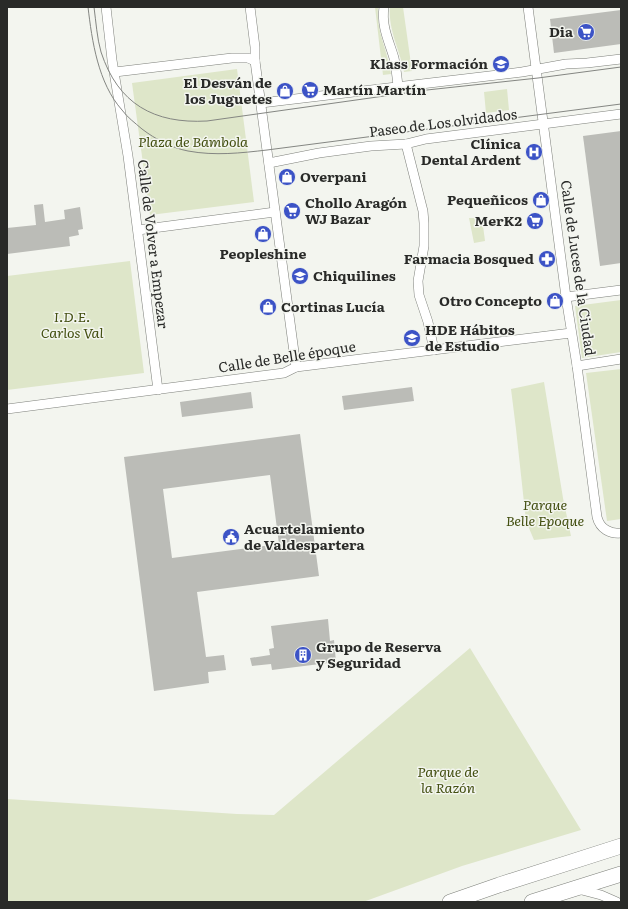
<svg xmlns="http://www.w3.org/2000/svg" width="628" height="909" viewBox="0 0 628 909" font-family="Literata,serif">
	<rect width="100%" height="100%" fill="#f3f5ef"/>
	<g fill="#dee6c9">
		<path d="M375 7H378C376 31 388 51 391 74L383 75Z"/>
		<path d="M390 7H403L412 71 404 72C400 50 388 30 390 7Z"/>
		<path d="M237 69 254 202 150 215 132 83Z"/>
		<path d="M507 89 509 110 486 113 484 92Z"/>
		<path d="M469 218H482L485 241 474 243Z"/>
		<path d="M130 261 144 373 7 390V276Z"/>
		<path d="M621 300V352L582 358 575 306Z"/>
		<path d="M621 369V519L607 521 586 373Z"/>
		<path d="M544 382 563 498 571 536 534 540 526 521 516 429 511 389Z"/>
		<path d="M470 648 581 830 462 866 363 902H7V799L237 814 274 815Z"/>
	</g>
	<g fill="#bbbcb7" fill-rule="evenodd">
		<path d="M621 10V44L554 53 550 19Z"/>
		<path d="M621 131V263L600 266 583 136Z"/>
		<path d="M43 204 45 222 65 219 64 210 80 207 83 229 78 230 79 235 69 237 70 246 7 254V228L36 225 34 205Z"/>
		<path d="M412 387 414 401 344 410 342 396Z"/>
		<path d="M251 392 253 408 182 417 180 402Z"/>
		<path d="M300 434 319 576 197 592 206 657 224 655 226 670 208 672 209 683 154 691 124 457ZM270 475 279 544 172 558 163 489Z"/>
		<path d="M328 619 330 641 334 640 336 662 272 670 271 664 252 666 250 658 270 655 269 649 274 648 271 626Z"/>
	</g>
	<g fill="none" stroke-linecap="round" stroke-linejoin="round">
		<g stroke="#7e807b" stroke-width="10">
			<g id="minor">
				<path d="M106 7 112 60 128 156 158 390"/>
				<path d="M250 7 255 47V61L296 367"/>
				<path d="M384 7C381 26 389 41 394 58 396 67 397 77 398 86"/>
				<path d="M528 7 566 297 577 366 597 517C600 529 610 534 621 533"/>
				<path d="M115 72 232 58H248L255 61"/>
				<path d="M261 103 522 72 566 64 587 63 621 59"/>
				<path d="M406 144 423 211 424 223V246L418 281 419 295 428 322 434 350"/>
				<path d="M269 163 319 153 371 146 406 144 426 139 621 114"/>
				<path d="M138 230 275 212"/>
				<path d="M566 297 621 290"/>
				<path d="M577 366 621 359"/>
				<path d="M7 409 284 373 296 367 571 333"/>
				<path d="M578 889 601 895 617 902"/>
			</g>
		</g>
		<g stroke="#7e807b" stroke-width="16">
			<g id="primary">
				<path d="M450 902 499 885 621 846"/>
				<path d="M532 902 621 874"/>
			</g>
		</g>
		<use href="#minor" stroke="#fff" stroke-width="9"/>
		<use href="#primary" stroke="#fff" stroke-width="15"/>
		<g stroke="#848682" stroke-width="1">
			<path d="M88 7C92 41 98 83 122 110 127 117 135 123 142 129 155 139 172 148 188 151 215 156 241 153 267 150L621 104"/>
			<path d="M94 7C96 22 97 38 101 52 118 104 154 124 207 121L427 90 538 78 621 67"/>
		</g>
	</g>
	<defs>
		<g id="supermarket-disc" transform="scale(0.9)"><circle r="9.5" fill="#3c53c6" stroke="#f3f5ef"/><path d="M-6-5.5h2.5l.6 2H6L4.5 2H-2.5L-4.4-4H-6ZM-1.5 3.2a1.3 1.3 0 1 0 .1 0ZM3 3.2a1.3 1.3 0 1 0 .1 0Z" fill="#fff"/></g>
		<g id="school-disc" transform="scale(0.9)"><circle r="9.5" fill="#3c53c6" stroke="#f3f5ef"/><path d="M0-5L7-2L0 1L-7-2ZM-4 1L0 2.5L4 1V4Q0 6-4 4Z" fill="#fff"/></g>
		<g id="shop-disc" transform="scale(0.9)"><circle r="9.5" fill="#3c53c6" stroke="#f3f5ef"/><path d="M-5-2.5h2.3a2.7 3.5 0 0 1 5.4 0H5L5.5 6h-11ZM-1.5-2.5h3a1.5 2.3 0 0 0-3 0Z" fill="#fff"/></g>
		<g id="hospital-disc" transform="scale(0.9)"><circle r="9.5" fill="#3c53c6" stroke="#f3f5ef"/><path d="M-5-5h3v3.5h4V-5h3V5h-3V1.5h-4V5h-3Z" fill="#fff"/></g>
		<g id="pharmacy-disc" transform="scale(0.9)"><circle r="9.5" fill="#3c53c6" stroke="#f3f5ef"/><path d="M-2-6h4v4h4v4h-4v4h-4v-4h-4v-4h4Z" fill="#fff"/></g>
		<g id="civic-disc" transform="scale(0.9)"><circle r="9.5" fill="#3c53c6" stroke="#f3f5ef"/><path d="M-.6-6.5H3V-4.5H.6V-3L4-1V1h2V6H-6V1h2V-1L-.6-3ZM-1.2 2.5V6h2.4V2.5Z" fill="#fff"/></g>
		<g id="building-disc" transform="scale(0.9)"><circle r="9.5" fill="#3c53c6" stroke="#f3f5ef"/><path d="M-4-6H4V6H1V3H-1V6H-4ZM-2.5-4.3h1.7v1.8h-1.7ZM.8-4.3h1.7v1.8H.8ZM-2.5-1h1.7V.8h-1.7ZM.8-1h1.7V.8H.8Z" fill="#fff"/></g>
	</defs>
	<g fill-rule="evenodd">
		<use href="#supermarket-disc" x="586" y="32"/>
		<use href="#school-disc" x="501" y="64"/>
		<use href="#supermarket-disc" x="310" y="90"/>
		<use href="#shop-disc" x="285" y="91"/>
		<use href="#hospital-disc" x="534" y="152"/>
		<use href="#shop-disc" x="287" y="177"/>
		<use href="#shop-disc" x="541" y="200"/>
		<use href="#supermarket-disc" x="292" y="211"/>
		<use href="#supermarket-disc" x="535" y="221"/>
		<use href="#shop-disc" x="263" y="234"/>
		<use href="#pharmacy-disc" x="547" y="259"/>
		<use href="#school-disc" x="300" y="276"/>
		<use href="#shop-disc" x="555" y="301"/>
		<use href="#shop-disc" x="268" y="307"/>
		<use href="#school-disc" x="412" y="338"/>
		<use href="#civic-disc" x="231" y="537"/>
		<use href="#building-disc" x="303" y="655"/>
	</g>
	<g text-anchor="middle" stroke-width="3" stroke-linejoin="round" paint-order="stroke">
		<g font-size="14" font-weight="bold" fill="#292a28" stroke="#f3f5ef" text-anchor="end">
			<text x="573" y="37">Dia</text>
			<text x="488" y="69">Klass Formación</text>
			<text x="272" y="88">El Desván de<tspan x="272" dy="16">los Juguetes</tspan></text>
			<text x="323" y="95" text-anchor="start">Martín Martín</text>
			<text x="521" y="149">Clínica<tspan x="521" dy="16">Dental Ardent</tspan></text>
			<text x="300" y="182" text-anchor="start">Overpani</text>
			<text x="528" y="205">Pequeñicos</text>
			<text x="305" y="208" text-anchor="start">Chollo Aragón<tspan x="305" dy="16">WJ Bazar</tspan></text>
			<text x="522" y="226">MerK2</text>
			<text x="263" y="259" text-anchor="middle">Peopleshine</text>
			<text x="534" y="264">Farmacia Bosqued</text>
			<text x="313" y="281" text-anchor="start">Chiquilines</text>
			<text x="542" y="306">Otro Concepto</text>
			<text x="281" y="312" text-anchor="start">Cortinas Lucía</text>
			<text x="425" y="335" text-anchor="start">HDE Hábitos<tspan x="425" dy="16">de Estudio</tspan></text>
			<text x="244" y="534" text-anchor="start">Acuartelamiento<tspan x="244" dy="16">de Valdespartera</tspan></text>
			<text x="316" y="652" text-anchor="start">Grupo de Reserva<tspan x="316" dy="16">y Seguridad</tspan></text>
		</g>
		<g font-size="14" fill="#292a28" stroke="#f3f5ef">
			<text transform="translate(443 123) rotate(-7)" y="5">Paseo de Los olvidados</text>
			<text transform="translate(153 244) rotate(83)" y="5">Calle de Volver a Empezar</text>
			<text transform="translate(578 268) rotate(82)" y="5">Calle de Luces de la Ciudad</text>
			<text transform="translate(287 357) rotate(-9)" y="5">Calle de Belle époque</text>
		</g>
		<g font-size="14" font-style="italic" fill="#445012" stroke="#f3f5ef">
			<text x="193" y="147">Plaza de Bámbola</text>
			<text x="72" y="322">I.D.E.<tspan x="72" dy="16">Carlos Val</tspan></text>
			<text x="545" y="510">Parque<tspan x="545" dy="16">Belle Epoque</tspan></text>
			<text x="448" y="777">Parque de<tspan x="448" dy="16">la Razón</tspan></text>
		</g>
	</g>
	<rect width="628" height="909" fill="none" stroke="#292a28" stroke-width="16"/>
</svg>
